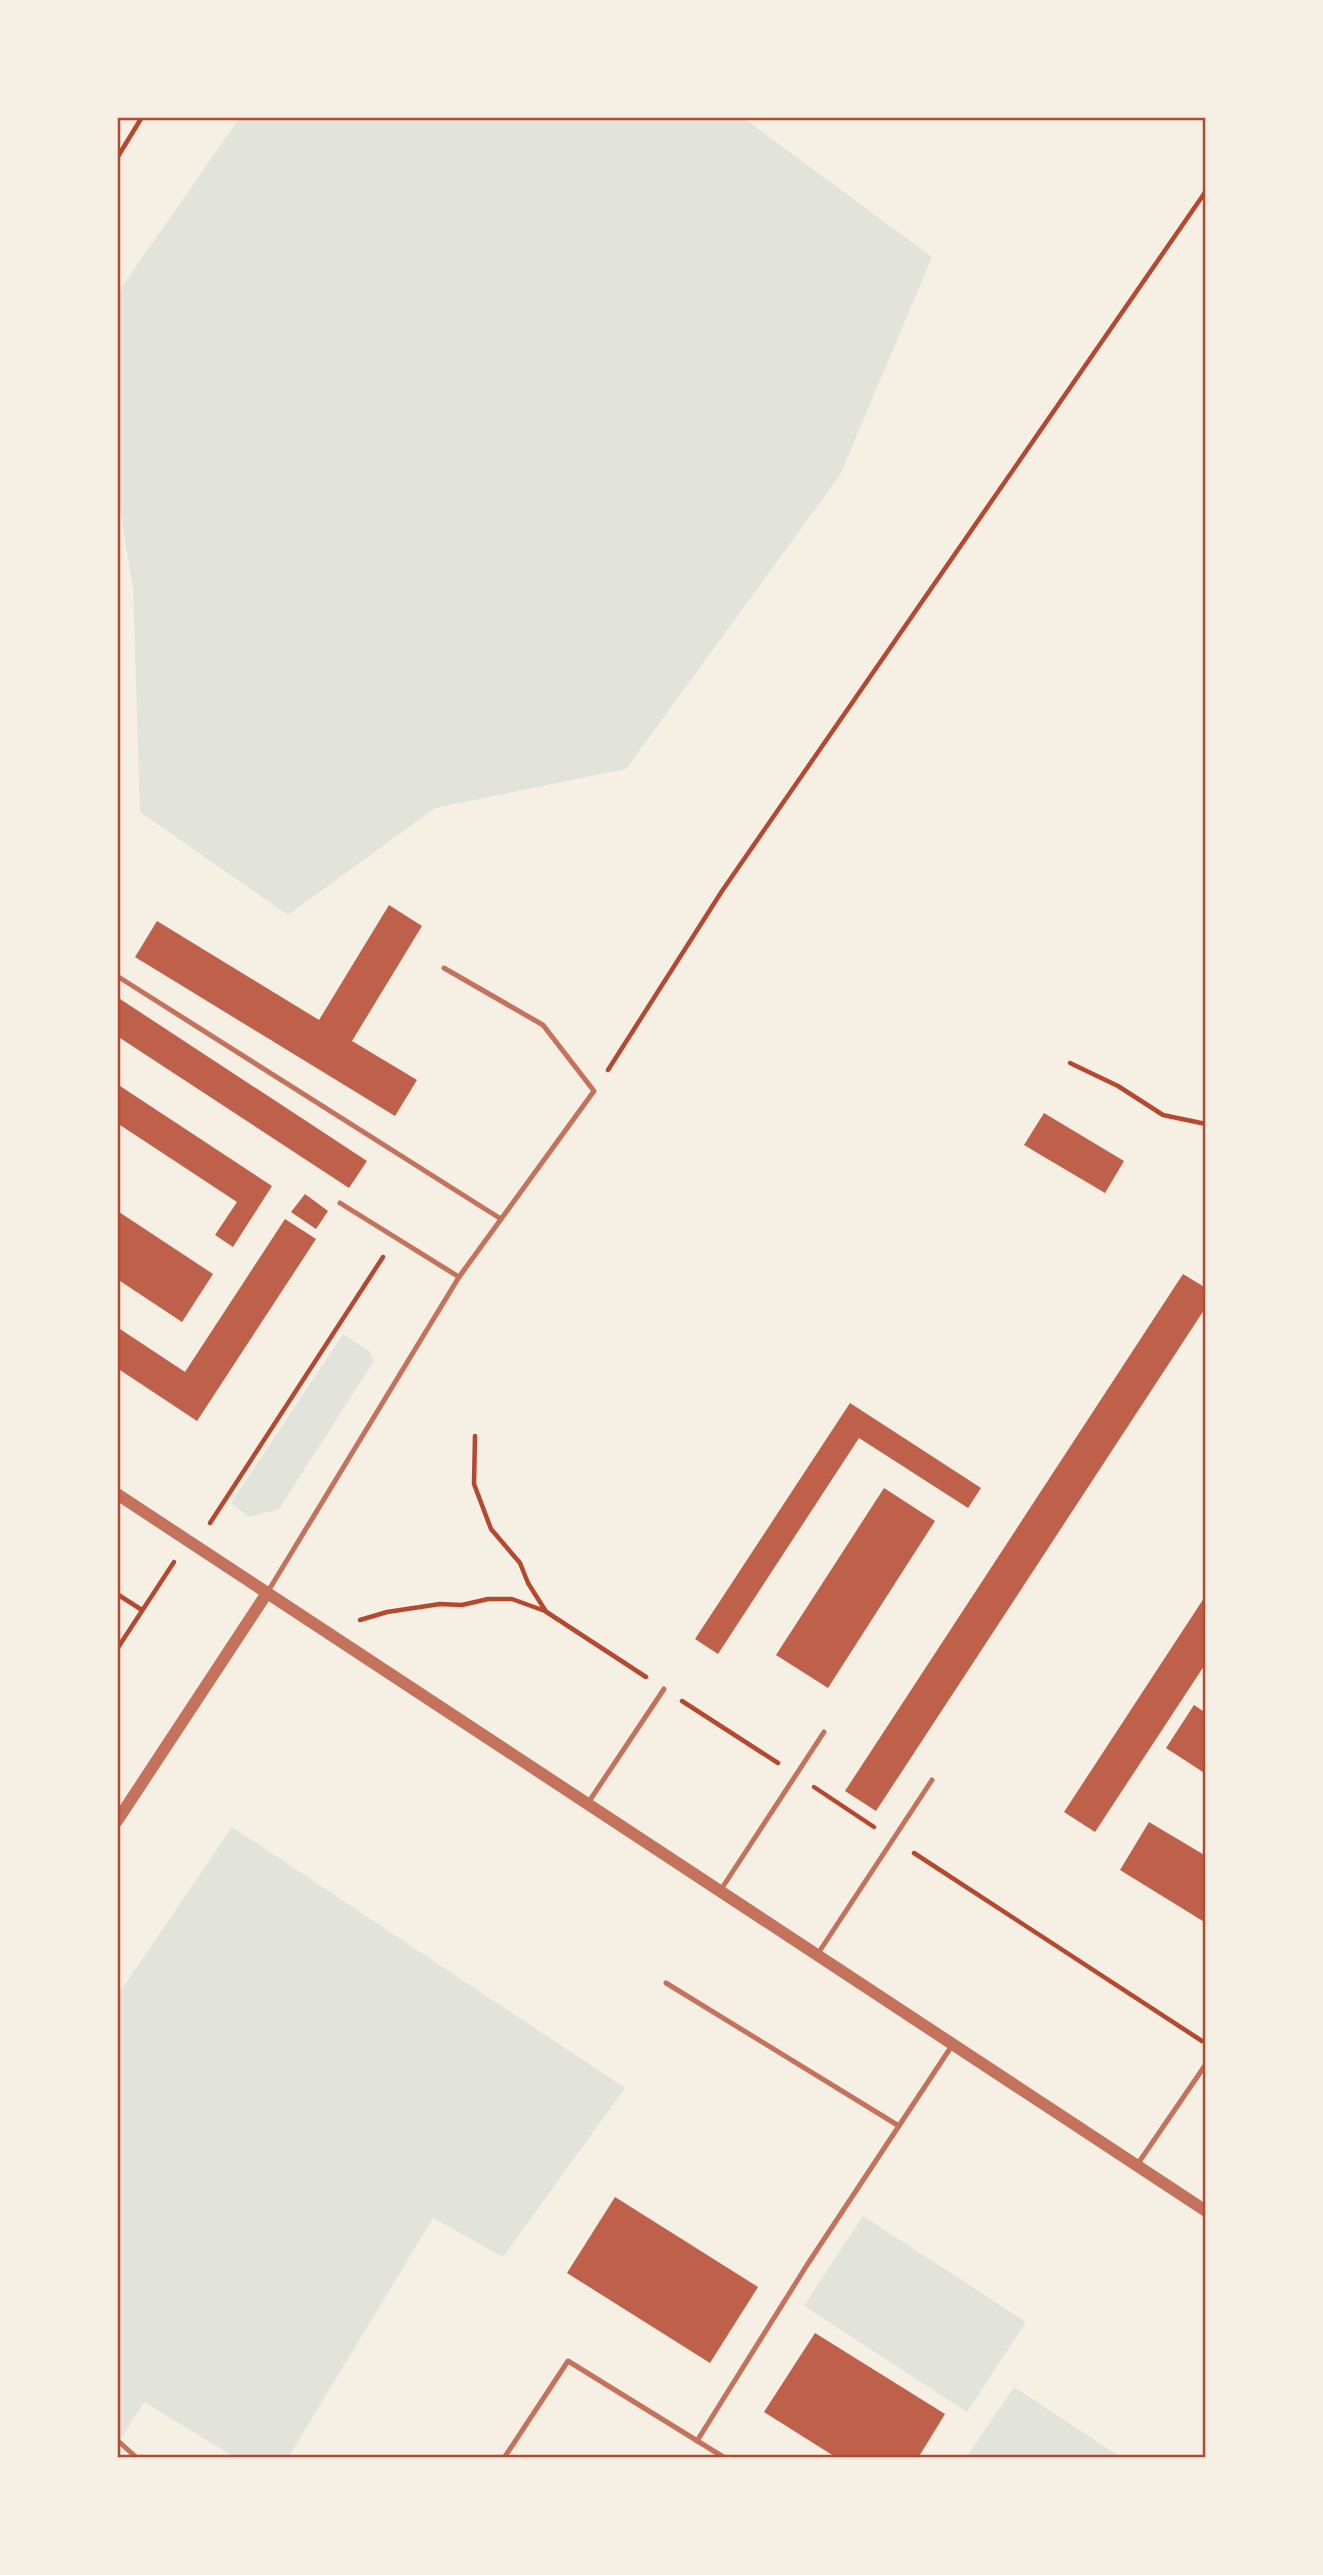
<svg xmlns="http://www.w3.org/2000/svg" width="1323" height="2575" viewBox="0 0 1323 2575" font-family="'Work Sans',sans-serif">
	<rect width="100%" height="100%" fill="#f6efe4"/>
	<g fill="#e2e4dc">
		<path d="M240 117H742L932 257 840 475 626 769 435 808 288 915 140 812 133 589 117 492V294Z"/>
		<path d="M343 1334 369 1351 374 1361 279 1509 249 1517 231 1503Z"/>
		<path d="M232 1827 625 2088 503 2257 433 2218 288 2458H236L144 2402 117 2445V1996Z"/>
		<path d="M863 2216 1026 2322 967 2412 804 2306Z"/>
		<path d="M1014 2387 1122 2458H966Z"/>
	</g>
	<g fill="#bf614a">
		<path d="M389 905 422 926 352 1041 417 1080 395 1116 135 957 157 921 319 1020Z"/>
		<path d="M117 997 367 1161 349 1188 117 1036Z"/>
		<path d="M117 1084 272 1186 233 1247 215 1235 237 1202 117 1123Z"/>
		<path d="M1044 1113 1124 1161 1105 1193 1024 1145Z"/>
		<path d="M305 1194 328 1211 316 1229 291 1212Z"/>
		<path d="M119 1212 213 1274 182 1322 117 1279Z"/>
		<path d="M285 1219 316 1239 197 1421 117 1368V1327L185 1372Z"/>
		<path d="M1183 1274 1206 1288V1307L876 1811 845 1791Z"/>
		<path d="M850 1403 981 1488 968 1508 859 1438 718 1654 695 1639Z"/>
		<path d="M884 1488 935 1521 828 1688 776 1655Z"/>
		<path d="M1206 1595V1663L1095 1832 1064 1812Z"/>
		<path d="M1194 1705 1206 1713V1774L1166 1748Z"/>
		<path d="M1149 1822 1206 1856V1923L1120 1870Z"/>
		<path d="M615 2197 758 2287 710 2363 567 2273Z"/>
		<path d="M815 2333 945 2414 918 2458H837L764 2412Z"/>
	</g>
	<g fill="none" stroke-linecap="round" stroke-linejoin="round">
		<g stroke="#b5482f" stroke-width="4.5">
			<path d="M117 158 142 117"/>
			<path d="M1070 1063 1118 1086 1163 1115 1206 1124"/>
			<path d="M608 1070 722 891 1206 191"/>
			<path d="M475 1436 474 1484 491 1529 520 1563 528 1583 545 1610"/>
			<path d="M210 1523 383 1257"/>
			<path d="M117 1594 142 1610"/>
			<path d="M360 1620 387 1612 440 1604 462 1605 488 1599H512L545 1611 646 1677"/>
			<path d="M117 1649 174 1562"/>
			<path d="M682 1701 778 1763"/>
			<path d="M814 1787 874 1827"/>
			<path d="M914 1853 1202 2041"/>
		</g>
		<g stroke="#c5725c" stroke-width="5">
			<path d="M117 976 501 1219"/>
			<path d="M340 1203 459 1277"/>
			<path d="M267 1593 459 1277 594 1091 543 1025 444 968"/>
			<path d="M588 1803 664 1689"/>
			<path d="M720 1891 824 1732"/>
			<path d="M817 1955 932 1780"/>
			<path d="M666 1983 899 2126"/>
			<path d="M1137 2165 1206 2064"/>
			<path d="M117 2440 137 2458"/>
			<path d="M697 2441 807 2265 953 2044"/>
			<path d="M504 2458 568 2361 725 2458"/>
		</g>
		<g stroke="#c5725c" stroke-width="12">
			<path d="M117 1494 1206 2211"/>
			<path d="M117 1821 267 1593"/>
		</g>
	</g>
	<rect width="1323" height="2575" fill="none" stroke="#f6efe4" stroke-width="238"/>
	<rect x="119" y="119" width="1085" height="2337" fill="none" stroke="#b5482f" stroke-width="2.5"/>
</svg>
